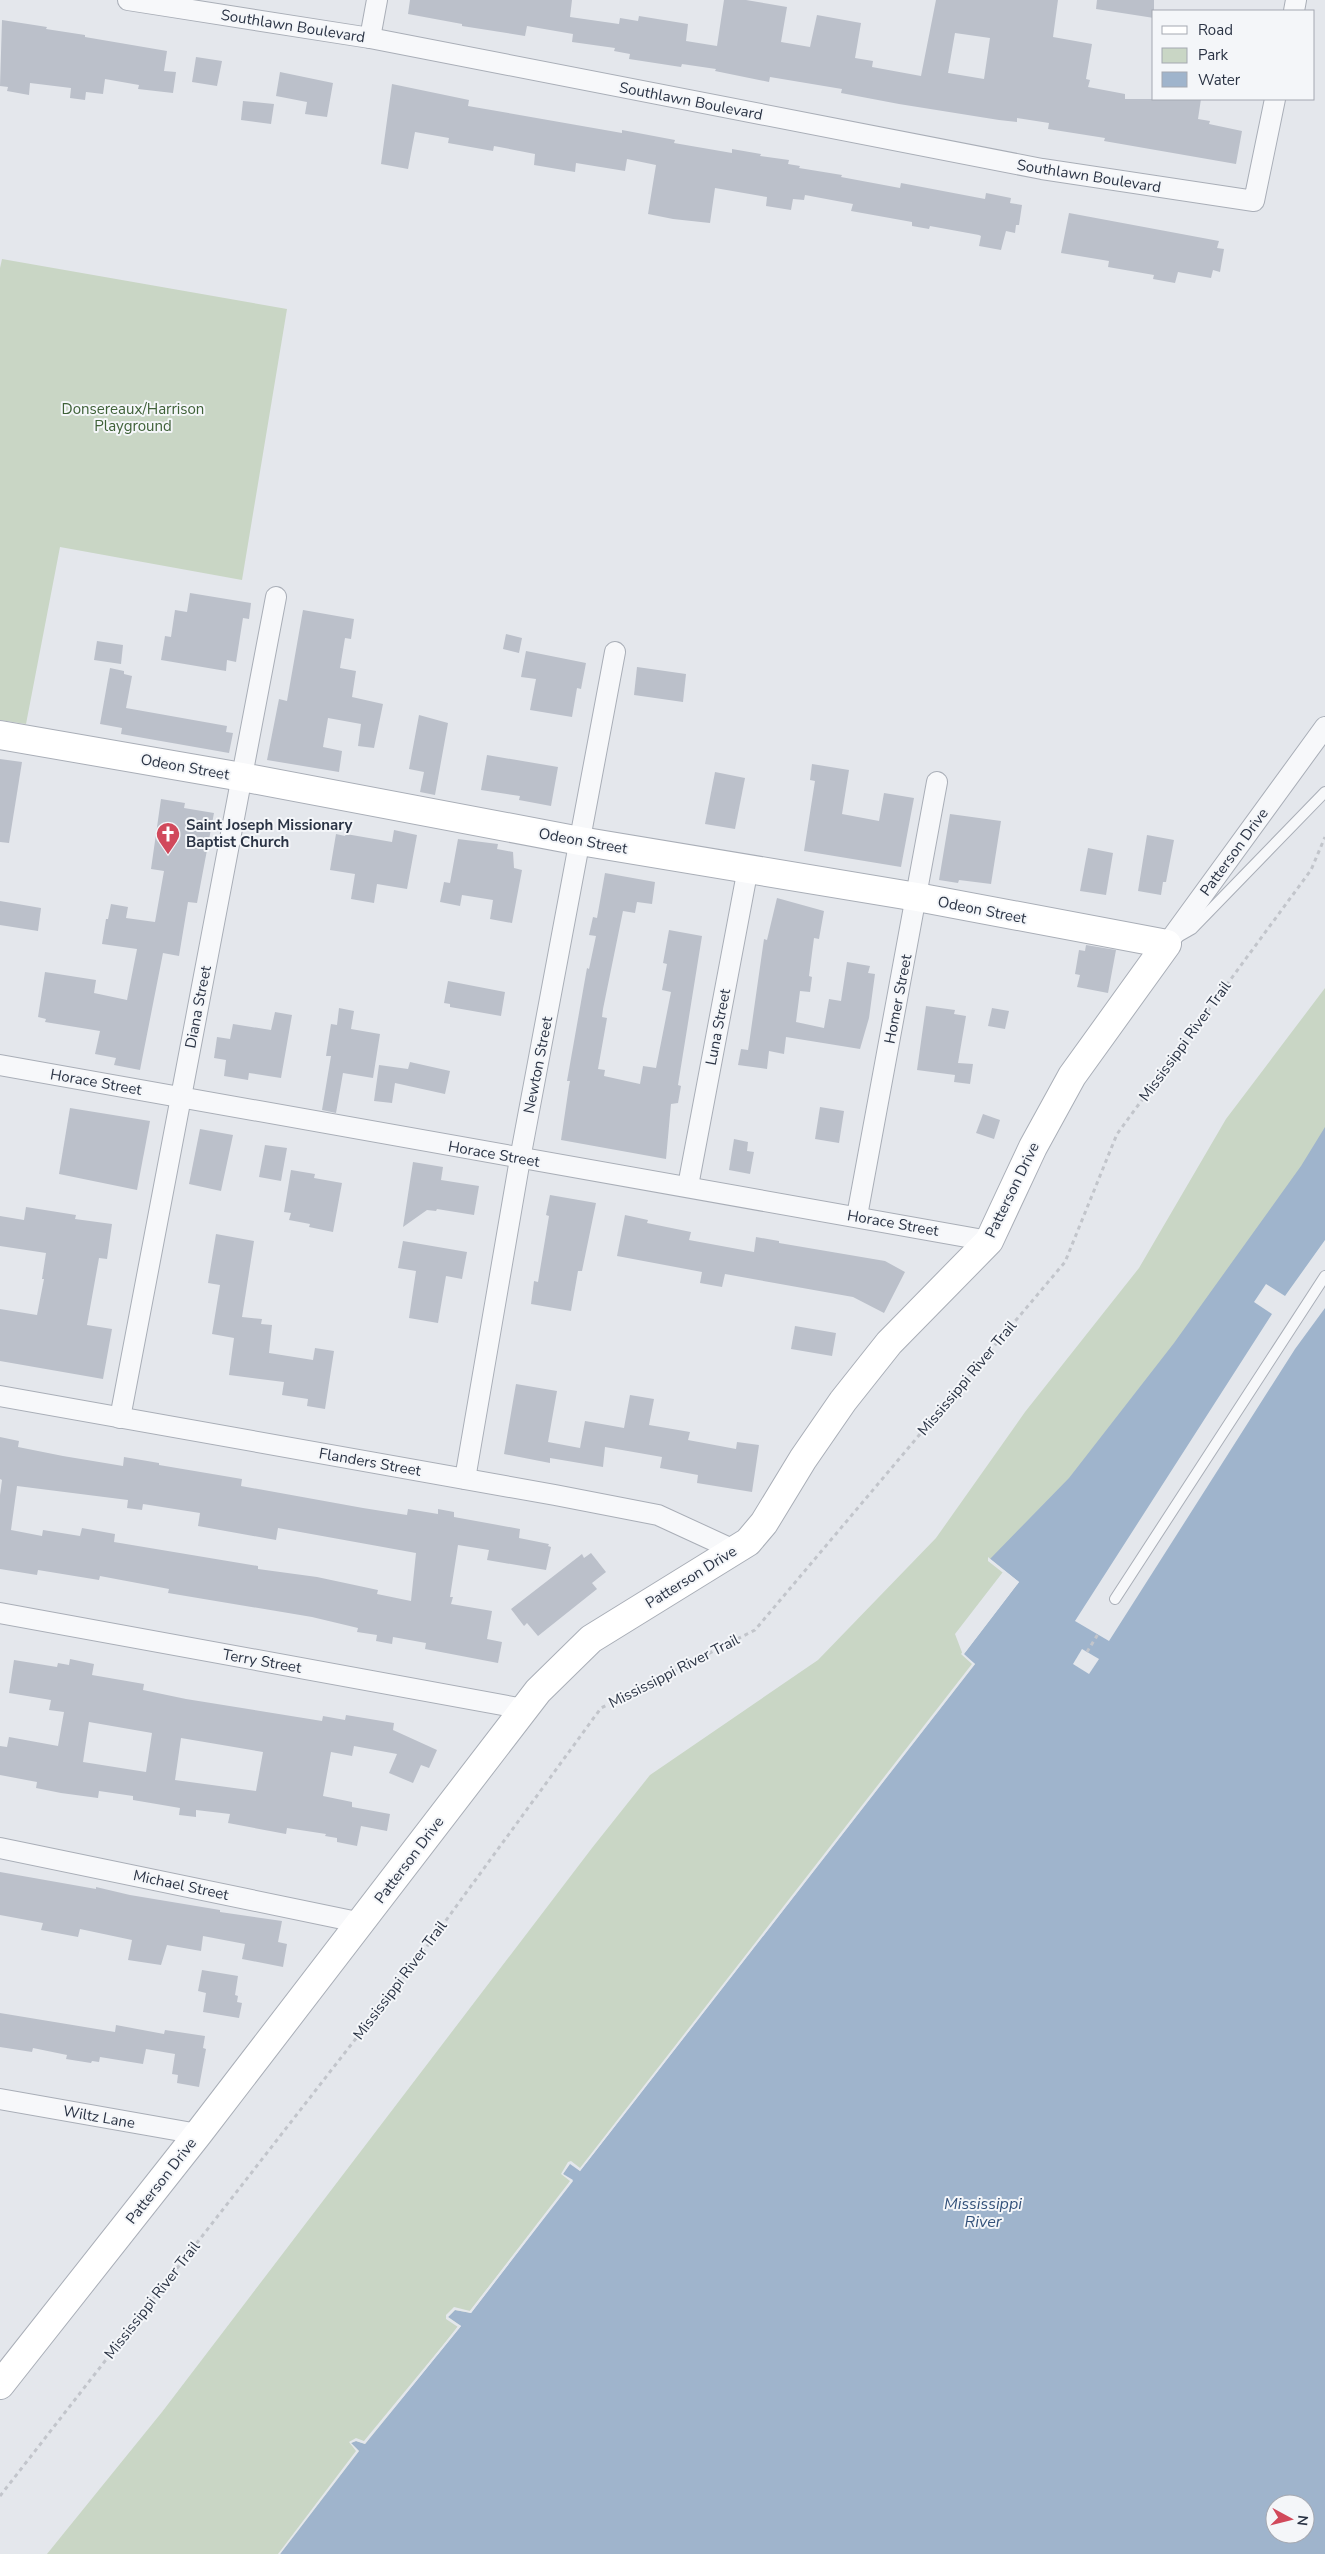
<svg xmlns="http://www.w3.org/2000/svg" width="1325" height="2554" viewBox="0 0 1325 2554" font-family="'Nunito Sans',sans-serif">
	<rect width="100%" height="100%" fill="#e4e7ec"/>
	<g fill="#c9d6c5">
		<path d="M2 259 287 309 242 580 60 547 26 724 0 720V268Z"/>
		<path d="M1325 988V1156L955 1634 963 1655 975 1664 280 2554H47L162 2412 592 1848 650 1775 818 1660 936 1538 1025 1412 1139 1268 1226 1119Z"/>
	</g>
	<path fill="#9fb4cc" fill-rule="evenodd" d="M1325 1127V2554H280L359 2451 351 2443 356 2441 365 2444 461 2326 448 2317 455 2310 471 2313 573 2181 563 2174 570 2163 580 2171 975 1664 963 1655 1019 1582 990 1559 1069 1478 1174 1343 1301 1166ZM1275 2504H1305V2534H1275Z"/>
	<g fill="#e4e7ec">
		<path d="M1325 1240V1308L1295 1349 1109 1641 1075 1621 1272 1314 1254 1302 1266 1284 1285 1296Z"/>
		<path d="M988 1557 1019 1582 964 1654 975 1664 580 2171 570 2164 563 2174 573 2180 471 2313 455 2310 448 2317 461 2326 365 2444 356 2441 351 2443 359 2451 280 2554H278L356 2451 349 2442 356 2438 364 2441 458 2327 446 2319V2315L454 2307 470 2311 570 2181 561 2174 568 2162 571 2161 580 2168 972 1664 961 1654 1016 1583 988 1561Z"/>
		<path d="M1082 1649 1099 1659 1089 1674 1073 1664Z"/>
	</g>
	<g fill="#bbc0ca" fill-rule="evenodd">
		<path d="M410 0H572L570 17 619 24 620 18 638 21 639 16 688 24 686 41 717 46 724 0H746L787 7 781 42 810 47 817 15 861 23 855 58 873 61 872 67 921 76 936 0H1058L1053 37 1092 44 1086 79 1090 80 1088 87 1125 94V99H1201L1198 119 1210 121 1209 124 1242 131 1236 164 1104 141 1105 138 1048 129 1049 123 1017 118V122L999 120 899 104 841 93 842 89 770 77 769 82 715 71 716 69 682 64 681 67 629 59 630 54 614 51 615 48 572 42 573 34 527 26 525 36 462 26V24L408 14ZM955 33 990 38 984 79 948 73Z"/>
		<path d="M1097 0H1154V18L1096 9Z"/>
		<path d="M2 20 47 27 46 29 85 35V37L167 51 164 71 176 72 173 93 138 89 139 85 105 79 103 94 86 92 85 100 70 98 71 88 30 83 29 95 7 91 8 87 0 86Z"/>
		<path d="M196 57 222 61 217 86 192 82Z"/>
		<path d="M280 72 333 83 327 117 305 114 307 102 276 96Z"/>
		<path d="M392 84 469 100 468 106 622 133V130L675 140 674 143 732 153V149L761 154 760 156 789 160 788 164 800 166 799 168 842 175 841 177 900 188 901 183 985 199 986 193 1011 198 1010 203 1022 205 1019 225H1016L1015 233 1006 231 1001 250 979 246 981 236 979 235 930 226 929 229 912 226V222L851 211 853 204 805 195 804 200 793 199 791 210 766 206 767 197 715 188 710 223 673 219 648 214 656 165 627 159 625 171 576 163 575 172 534 165 535 154 494 146 493 151 448 143 449 138 415 132 408 169 381 164Z"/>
		<path d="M243 101 274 104 271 124 241 120Z"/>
		<path d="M1069 213 1219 241 1217 248 1224 249 1220 272 1213 270 1211 278 1178 272 1175 283 1153 279 1154 275 1108 267 1109 261 1061 253Z"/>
		<path d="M190 593 251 603 249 619 243 618 236 662 227 660 226 671 161 660 165 636 171 637 175 610 187 612Z"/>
		<path d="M303 610 354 619 351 639 345 638 340 668 356 671 352 697 383 704 374 748 358 746 361 724 328 718 323 747 342 751 339 772 267 760 279 699 287 701Z"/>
		<path d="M506 634 522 638 519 653 503 649Z"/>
		<path d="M97 641 123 645 121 664 94 660Z"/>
		<path d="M526 651 586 663 581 689 577 688 572 717 530 710 536 679 521 677Z"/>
		<path d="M637 667 686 674 683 702 634 695Z"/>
		<path d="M110 668 124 671V674L132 676 126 708 227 726 226 732 233 733 229 753 121 734 122 728 100 724Z"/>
		<path d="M419 715 448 723 435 795 420 792 424 772 409 769Z"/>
		<path d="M487 755 558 767 551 806 519 800 520 796 481 790Z"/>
		<path d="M0 759 22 762 9 843 0 842Z"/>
		<path d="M812 764 849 770 842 814 879 821 884 793 914 798 901 867 804 851 815 781 810 780Z"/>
		<path d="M715 772 745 778 735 829 705 824Z"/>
		<path d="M161 799 185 803 184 808 214 813 197 903 188 902 179 956 163 953 140 1070 114 1065 116 1058 95 1054 100 1031 45 1022 46 1019 38 1017 45 972 96 980 94 993 127 1000 137 949 102 944 106 919H108L111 904 128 907 126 918 155 922 164 871 151 869Z"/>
		<path d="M950 814 1001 821 991 884 959 880 958 883 939 880Z"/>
		<path d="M394 830 417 835 407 889 377 884 374 903 351 899 355 874 330 870 336 834 345 836 346 834 392 842Z"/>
		<path d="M1147 835 1174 840 1166 882H1163L1161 895 1138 891Z"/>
		<path d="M458 839 498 844 497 849 513 852 514 868 522 870 512 923 490 919 493 900 462 895 460 906 440 902 444 882 450 883Z"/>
		<path d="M1088 848 1113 853 1106 895 1080 891Z"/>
		<path d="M605 873 655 882 652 904 637 902 635 913 623 911 603 1009 602 1017 607 1018 598 1069 605 1070 604 1076 640 1084 643 1066 656 1068 671 992 662 990 667 964 663 963 669 930 702 936 678 1085 681 1086 678 1103 671 1104 666 1159 561 1140 569 1086 570 1081H567L587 968 589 969 596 936 589 935 593 917 597 918Z"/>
		<path d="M777 898 824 911 819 939 814 938 809 976 812 977 810 992 800 991 796 1022 824 1028 829 999 841 1001 847 962 870 966 868 973 875 974 869 1018 860 1049 786 1037 784 1054 769 1051 767 1069 738 1065 741 1049 748 1050 749 1044 764 939 767 940Z"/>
		<path d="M0 901 41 908 38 931 0 925Z"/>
		<path d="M1086 945 1116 950 1108 993 1077 987 1080 975 1075 974 1079 950 1085 951Z"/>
		<path d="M448 981 505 992 501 1016 450 1007V1004L444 1003Z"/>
		<path d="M926 1006 955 1010 954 1014 966 1016 958 1063 973 1064 970 1084 954 1082 955 1075 917 1070Z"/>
		<path d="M339 1008 354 1011 351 1029 380 1034 373 1078 343 1073 336 1113 322 1110 331 1056H326L331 1024 337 1025Z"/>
		<path d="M992 1008 1009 1011 1005 1029 988 1026Z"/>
		<path d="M275 1012 292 1015 281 1078 249 1073 248 1080 224 1076 226 1060 214 1058 217 1037 230 1039 233 1024 271 1030Z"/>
		<path d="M410 1062 450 1071 445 1094 395 1083 392 1103 374 1101 379 1065 408 1069Z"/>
		<path d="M820 1107 844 1111 839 1143 815 1139Z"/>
		<path d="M70 1108 150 1121 137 1190 59 1174Z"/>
		<path d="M983 1114 1000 1120 994 1139 976 1133Z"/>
		<path d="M200 1129 233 1135 221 1191 189 1184Z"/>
		<path d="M734 1139 748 1142 747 1151 754 1152 750 1174 729 1170Z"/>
		<path d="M265 1145 287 1148 281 1181 259 1177Z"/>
		<path d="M413 1162 443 1167 441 1180 479 1186 474 1215 437 1209 436 1211 427 1210 403 1227Z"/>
		<path d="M291 1170 315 1174 314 1178 342 1183 333 1232 309 1227 310 1224 289 1220 291 1213 284 1212Z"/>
		<path d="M550 1195 596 1203 582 1271H578L571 1311 531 1304 534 1281 538 1282 549 1216 546 1215Z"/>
		<path d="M26 1207 76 1215 75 1219 112 1224 107 1259 99 1258 87 1325 112 1329 103 1379 0 1361V1309L37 1315 44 1279H42L46 1253 0 1246V1216L24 1220Z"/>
		<path d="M625 1215 648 1220 647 1223 691 1232 689 1240 754 1252 756 1237 779 1241V1243L885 1261 905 1272 884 1313 853 1297 725 1274 722 1287 700 1283 702 1272 617 1256Z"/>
		<path d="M216 1234 254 1241 242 1317 262 1319 261 1324 272 1325 269 1353 313 1360 315 1348 334 1351 325 1409 307 1406 308 1399 282 1395 284 1382 229 1375 234 1338 212 1334 220 1285 208 1283Z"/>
		<path d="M403 1241 467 1252 462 1279 446 1276 438 1323 409 1318 416 1271 398 1268Z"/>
		<path d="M795 1326 836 1333 832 1356 791 1349Z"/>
		<path d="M516 1384 557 1391 548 1442 580 1448 585 1421 624 1428 630 1395 654 1399 649 1425 690 1432 688 1440 736 1449 737 1442 759 1445 752 1492 697 1483 698 1475 660 1468 662 1457 605 1447 603 1467 550 1458V1463L504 1454Z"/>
		<path d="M0 1437 19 1441 18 1447 63 1456 123 1466 124 1457 159 1463V1465L242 1479 241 1486 363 1508 407 1515 408 1509 438 1514V1509L454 1512V1517L520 1529 519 1538 549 1544 548 1546 551 1547 546 1570 487 1560 489 1550 458 1545 450 1597H453L451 1604 492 1611 487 1639 502 1642 498 1663 425 1649 426 1643 393 1637 392 1644 376 1641 377 1635 357 1632 358 1628 312 1617 168 1593 169 1589 100 1576 99 1580 38 1570 37 1575 0 1569V1495L2 1480 0 1479ZM17 1486 128 1500 127 1508 142 1510 143 1504 200 1513 198 1526 276 1540 278 1528 416 1553 411 1601 377 1594 378 1590 317 1577 258 1569V1566L114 1542 115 1534 82 1528 80 1536 43 1530 42 1536 11 1530Z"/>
		<path d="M591 1553 606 1572 592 1583 597 1589 538 1636 527 1623 524 1626 511 1609 582 1554 584 1558Z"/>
		<path d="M70 1659 94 1664 92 1675 144 1684 143 1690 186 1699 322 1721 323 1716 345 1720 346 1715 394 1723 393 1730 437 1750 429 1768 421 1765 413 1783 389 1773 397 1754 354 1746 352 1756 331 1752 323 1796 352 1802V1807L390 1814 387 1831 361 1826 357 1846 337 1842V1838L325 1836 326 1834 287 1828 286 1834 228 1823 230 1814 196 1810V1817L179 1815 180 1808 133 1800V1796L99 1791 98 1798 61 1793 36 1788 37 1782 0 1775V1746L7 1747 9 1737 58 1746 64 1712 49 1710 51 1700 9 1693 14 1660 57 1667 58 1663 69 1665ZM89 1722 152 1733 146 1772 83 1762ZM181 1738 263 1752 256 1791 175 1780Z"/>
		<path d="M0 1872 96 1889V1887L130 1895 220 1910V1912L282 1921 278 1942 287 1944 283 1967 242 1959 245 1944 203 1936 201 1951 167 1945 161 1965 128 1960 132 1940 80 1929 78 1937 41 1930 43 1923 0 1915Z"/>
		<path d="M202 1970 238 1976 235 1995 238 1996 237 2002 242 2003 239 2018 203 2012 206 1993 198 1991Z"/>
		<path d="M0 2013 115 2032 116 2025 164 2034 165 2030 205 2036 203 2048 206 2049 199 2087 177 2083 178 2075 172 2074 175 2054 146 2049 143 2064 100 2057 99 2062 92 2061 91 2063 66 2059 67 2055 33 2048 32 2052 0 2047Z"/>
	</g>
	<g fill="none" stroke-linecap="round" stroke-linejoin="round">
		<g stroke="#a9aeb7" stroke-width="12">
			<g id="lane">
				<path d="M1178 937 1192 929 1325 792"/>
				<path d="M1115 1599 1325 1276"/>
			</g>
		</g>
		<g stroke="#a9aeb7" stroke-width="22">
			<g id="street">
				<path d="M128 0 370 38 1042 169 1254 201 1275 99"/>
				<path d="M1294 11 1296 0"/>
				<path d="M370 38 377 0"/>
				<path d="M1167 944 1325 727"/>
				<path d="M0 1065 989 1241"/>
				<path d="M688 1186 748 868"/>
				<path d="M857 1216 937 782"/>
				<path d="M0 1396 555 1495 658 1515 734 1550"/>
				<path d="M120 1418 276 597"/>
				<path d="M465 1479 520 1159 615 652"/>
				<path d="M0 1613 524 1709"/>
				<path d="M0 1848 362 1923"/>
				<path d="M0 2099 198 2134"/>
			</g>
		</g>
		<g stroke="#a9aeb7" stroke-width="30">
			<path id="secondary" d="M0 735 242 777 580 841 917 897 1167 944 1072 1076 1033 1147 989 1241 889 1343 843 1401 803 1459 764 1523 748 1542 591 1639 538 1691 198 2134 0 2385"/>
		</g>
		<g stroke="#c2c5cb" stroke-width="3" stroke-dasharray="4 4" stroke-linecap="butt">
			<path d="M1087 1652 1098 1634"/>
			<path d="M0 2496 417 1960 601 1708 755 1630 1065 1262 1117 1134 1311 870 1325 837"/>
		</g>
		<use href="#lane" stroke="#f7f8fa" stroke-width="10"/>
		<use href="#street" stroke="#f7f8fa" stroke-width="20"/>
		<use href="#secondary" stroke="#fff" stroke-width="28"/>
	</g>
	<defs>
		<g id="church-pin" transform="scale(1.25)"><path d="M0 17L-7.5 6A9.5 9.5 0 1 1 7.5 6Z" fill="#d1495b" stroke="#f4f6f9"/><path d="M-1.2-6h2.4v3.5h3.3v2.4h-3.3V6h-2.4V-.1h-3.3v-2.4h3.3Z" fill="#fff"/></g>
	</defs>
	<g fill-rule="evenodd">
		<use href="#church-pin" x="168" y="834"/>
	</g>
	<g text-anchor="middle" stroke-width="4" stroke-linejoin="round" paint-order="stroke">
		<g font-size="15" fill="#2b3445" stroke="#f4f6f9">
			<text transform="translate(293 26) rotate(9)" y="5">Southlawn Boulevard</text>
			<text transform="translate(691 101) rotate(11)" y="5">Southlawn Boulevard</text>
			<text transform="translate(1089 176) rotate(9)" y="5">Southlawn Boulevard</text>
			<text transform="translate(185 767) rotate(10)" y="5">Odeon Street</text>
			<text transform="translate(583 841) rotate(10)" y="5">Odeon Street</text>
			<text transform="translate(1234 852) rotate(-54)" y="5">Patterson Drive</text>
			<text transform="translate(982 910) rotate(11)" y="5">Odeon Street</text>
			<text transform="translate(898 999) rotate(-79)" y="5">Homer Street</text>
			<text transform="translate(198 1007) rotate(-79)" y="5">Diana Street</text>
			<text transform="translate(718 1027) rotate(-79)" y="5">Luna Street</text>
			<text transform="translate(1185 1041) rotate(-54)" y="5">Mississippi River Trail</text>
			<text transform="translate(538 1065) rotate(-79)" y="5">Newton Street</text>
			<text transform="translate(96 1082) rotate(10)" y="5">Horace Street</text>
			<text transform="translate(494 1154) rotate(10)" y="5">Horace Street</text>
			<text transform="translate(1012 1190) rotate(-64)" y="5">Patterson Drive</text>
			<text transform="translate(893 1223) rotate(10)" y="5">Horace Street</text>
			<text transform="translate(967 1378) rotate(-50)" y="5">Mississippi River Trail</text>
			<text transform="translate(370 1462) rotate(10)" y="5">Flanders Street</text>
			<text transform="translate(691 1577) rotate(-32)" y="5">Patterson Drive</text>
			<text transform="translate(262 1661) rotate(10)" y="5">Terry Street</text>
			<text transform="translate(674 1671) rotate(-27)" y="5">Mississippi River Trail</text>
			<text transform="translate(409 1860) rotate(-53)" y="5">Patterson Drive</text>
			<text transform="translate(181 1885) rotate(12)" y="5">Michael Street</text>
			<text transform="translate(400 1980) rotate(-53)" y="5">Mississippi River Trail</text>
			<text transform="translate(99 2117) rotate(10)" y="5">Wiltz Lane</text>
			<text transform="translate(161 2181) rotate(-52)" y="5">Patterson Drive</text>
			<text transform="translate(152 2300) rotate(-52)" y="5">Mississippi River Trail</text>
		</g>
		<g font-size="15" fill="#3f6138" stroke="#f4f6f9">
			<text x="133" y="414">Donsereaux/Harrison<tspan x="133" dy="17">Playground</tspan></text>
		</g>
		<g font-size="15" font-weight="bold" fill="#2b3445" stroke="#f4f6f9" text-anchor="start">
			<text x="186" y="830">Saint Joseph Missionary<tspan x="186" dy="17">Baptist Church</tspan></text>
		</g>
		<g font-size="16" font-style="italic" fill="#34527a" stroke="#f4f6f9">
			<text x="983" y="2209">Mississippi<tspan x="983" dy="18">River</tspan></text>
		</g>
	</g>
	<rect x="1152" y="10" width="162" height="90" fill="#f4f6f9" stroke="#a4a8b1"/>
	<rect x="1162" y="26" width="25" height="8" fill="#ffffff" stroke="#a4a8b1"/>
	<text x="1198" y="35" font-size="15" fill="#2b3445">Road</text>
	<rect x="1162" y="48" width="25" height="15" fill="#c9d6c5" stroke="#a4a8b1"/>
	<text x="1198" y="60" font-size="15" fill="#2b3445">Park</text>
	<rect x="1162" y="72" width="25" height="15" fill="#9fb4cc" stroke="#a4a8b1"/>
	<text x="1198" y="85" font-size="15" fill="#2b3445">Water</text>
	<g transform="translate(1290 2519) rotate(97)"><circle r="24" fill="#f4f6f9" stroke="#a4a8b1"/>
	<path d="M0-4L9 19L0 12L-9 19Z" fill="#d1495b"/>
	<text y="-8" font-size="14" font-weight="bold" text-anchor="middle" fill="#2b3445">N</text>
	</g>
</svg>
